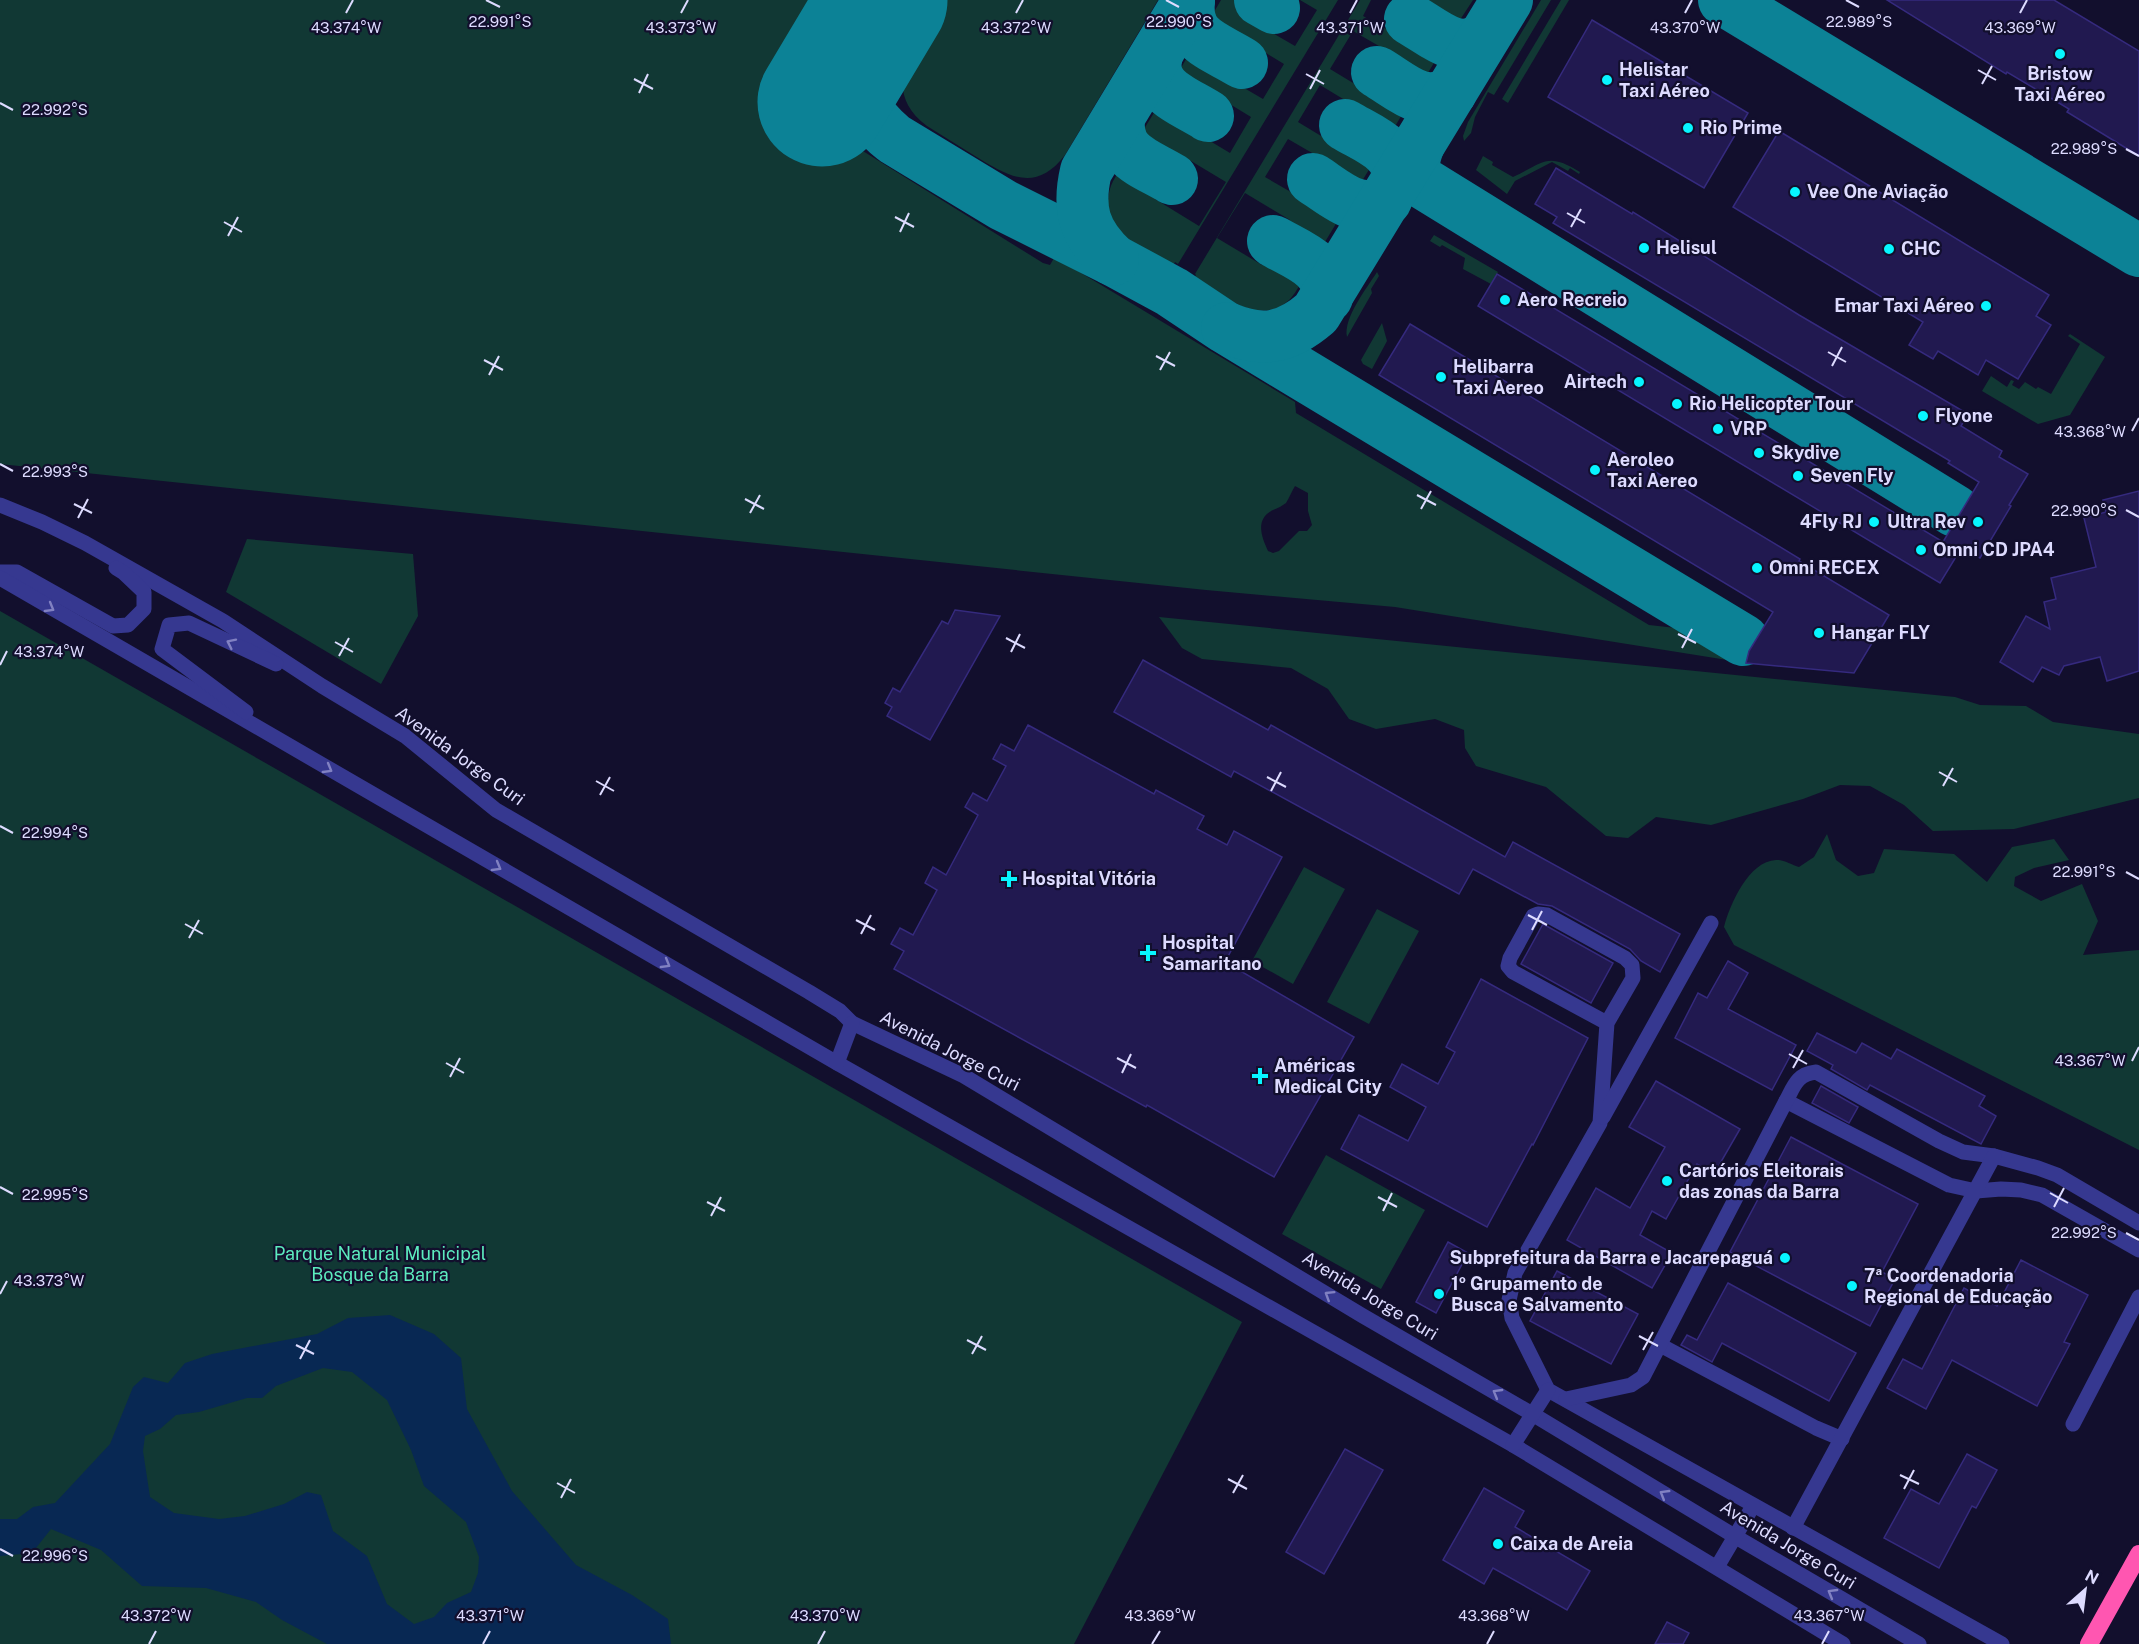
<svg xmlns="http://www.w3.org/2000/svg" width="2139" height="1644" viewBox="0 0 2139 1644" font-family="'Public Sans',sans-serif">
	<rect width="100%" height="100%" fill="#120f2d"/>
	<g fill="#113834" fill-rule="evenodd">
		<path d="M0 0H824L790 55C780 65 784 76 777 86L854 134 850 143 1043 263 1050 265 1054 258 1058 259 1295 402 1296 413 1649 625 1676 628 1685 634 1693 636 1701 642H1715L1736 647 1740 656 1746 663 1395 607 1206 590 0 464ZM1295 486 1308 493V511L1312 525 1307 531H1299L1279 551 1273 553 1268 551C1261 536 1255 519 1273 510 1278 508 1282 506 1286 503 1289 498 1292 491 1295 486Z"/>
		<path d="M944 0H1158L1065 155C1036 193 1009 177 975 156 959 146 943 136 927 126 875 87 919 41 944 0Z"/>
		<path d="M1221 0H1244L1265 13 1259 25 1295 46 1317 10 1300 0H1338L1178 264 1175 262 1173 266C1146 250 1100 232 1109 193 1111 182 1118 173 1124 163L1162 186 1155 199 1199 226 1226 182 1181 155 1174 166 1136 142 1163 98 1200 121 1195 132 1230 153 1251 117 1215 95 1209 105 1172 83 1195 44 1232 68 1227 78 1263 99 1284 64 1248 42 1242 52 1204 29Z"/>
		<path d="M1360 0H1371L1363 16 1401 37 1407 27 1443 48 1420 86 1384 65 1391 53 1353 31 1330 69 1368 92 1375 80 1410 101 1387 140 1352 118 1358 108 1320 85 1298 122 1336 145 1342 135 1378 155 1354 194 1319 172 1326 161 1288 139 1265 177 1303 199 1310 188 1345 209 1317 255 1282 234 1290 220 1245 193 1217 238 1262 265 1270 253 1306 274C1301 282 1297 291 1291 298 1262 329 1221 295 1194 279L1196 275 1195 274Z"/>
		<path d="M1423 0H1473L1452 32 1417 11Z"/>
		<path d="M1541 0H1551L1494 95 1488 92 1475 117 1471 133 1464 141 1463 136 1468 122Z"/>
		<path d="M1561 0H1569L1508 103 1502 99Z"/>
		<path d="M1483 156 1493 162 1492 165 1513 177C1545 162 1547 152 1580 172L1579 174 1570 168 1568 171 1552 162 1515 181 1507 194 1476 170Z"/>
		<path d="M1434 235 1498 272 1491 284 1463 269 1465 258 1442 245 1440 247 1430 241Z"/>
		<path d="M1377 272 1379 276 1371 289 1372 293 1347 337C1343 318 1367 288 1377 272Z"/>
		<path d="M1382 323 1387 341 1372 369 1363 364 1361 360Z"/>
		<path d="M2070 334 2105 357 2070 415 2038 424 1982 391 1991 376 2007 387 2011 380 2014 381 2012 385 2019 389 2025 382 2036 389 2038 387 2051 394 2080 344 2068 336Z"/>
		<path d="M247 539 413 554 418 616 381 684 226 592Z"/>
		<path d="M0 611 1242 1322 1074 1644H0Z"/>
		<path d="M1159 617 1955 697 1980 705 2026 706 2053 722 2139 734V798L2014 829 1933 831 1904 805 1870 786 1840 785 1803 799 1711 825 1656 817 1628 838 1606 836 1546 787 1476 766 1465 748 1464 730 1435 719 1376 729 1349 719 1328 689 1291 668 1202 659 1182 648Z"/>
		<path d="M1827 834 1836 860 1858 876 1874 873 1884 849 1954 854 1987 882 2012 847 2054 839 2069 860 2034 868 2015 877 2014 886 2041 901 2082 884 2098 921 2083 955 2139 950V1150L1734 945 1724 927C1730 904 1749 861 1776 860 1783 859 1792 865 1799 867L1814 857Z"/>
		<path d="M1304 867 1345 889 1293 984 1252 961Z"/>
		<path d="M1377 909 1419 931 1369 1024 1327 1002Z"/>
		<path d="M1326 1155 1425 1210 1381 1289 1282 1234Z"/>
	</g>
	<path fill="#082853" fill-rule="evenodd" d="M390 1315 434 1334 461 1358 467 1409 512 1491 576 1565 632 1595 668 1619 671 1644H327L282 1620 256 1602 206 1588 142 1586 101 1550 51 1529 32 1553 0 1556V1519H17L33 1507 55 1503 110 1444 133 1387 144 1377 168 1383 185 1363 212 1354 317 1334 348 1318ZM323 1368 352 1372 387 1400 411 1450 424 1486 466 1522 479 1557 478 1573 471 1592 447 1603 434 1617 414 1624 387 1604 367 1556 333 1531 321 1495 307 1492 284 1504 245 1516 219 1519 174 1513 150 1497 143 1451 145 1436 160 1429 176 1415 199 1412 247 1398H262L276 1386Z"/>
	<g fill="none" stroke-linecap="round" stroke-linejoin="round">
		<g stroke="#0c8296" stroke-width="52">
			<path d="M1260 0 1274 8"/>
			<path d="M1724 0 2139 251"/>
			<path d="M1189 1C1185 40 1213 45 1242 63"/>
			<path d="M1410 19C1433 32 1458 57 1483 38"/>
			<path d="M856 44C850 86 861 112 894 139L1003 205 1113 260 1172 292 1226 328 1743 640"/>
			<path d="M1157 55C1148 90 1183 100 1208 116"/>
			<path d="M1377 72C1401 86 1424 110 1451 92"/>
			<path d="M1119 117C1115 156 1144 162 1172 179"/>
			<path d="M1345 125C1368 139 1400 149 1398 180"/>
			<path d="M1419 144C1413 160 1411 171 1423 183L1955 511"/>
			<path d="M1313 179C1335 193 1361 218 1386 200"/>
			<path d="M1273 241C1295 254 1332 266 1327 297"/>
			<path d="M1113 260C1084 233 1077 209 1086 171L1189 0"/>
			<path d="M1227 328C1263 343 1287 338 1316 313L1507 0"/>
		</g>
		<path stroke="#0c8296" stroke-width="129" d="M822 102 883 0"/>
	</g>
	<g fill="#211950" stroke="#352a7e" stroke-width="1.5">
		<path d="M1887 0H2054L2139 51V156L2067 112 2069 109 2007 72 2006 74Z"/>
		<path d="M1592 20 1748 113 1704 188 1548 97Z"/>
		<path d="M1779 131 2049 295 2036 316 2051 325 2018 379 1986 360 1978 375 1938 351 1933 359 1909 345 1923 322 1733 207Z"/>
		<path d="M1556 168 1632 214 1633 212 1799 315 1968 414 1961 426 2002 451 1999 457 2028 474 2009 505 2011 506 1980 558 1962 547 1940 583 1478 306 1497 274 1943 542 1979 482 1948 463 1950 461 1553 223 1557 217 1535 204Z"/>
		<path d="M1410 324 1800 559 1799 561 1889 615 1854 673 1746 663 1749 651 1773 612 1379 375Z"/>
		<path d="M2139 491V671L2107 681 2100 657 2064 666 2059 675 2042 667 2033 682 2000 662 2026 616 2050 629 2044 602 2056 599 2051 578 2096 567 2084 518 2106 512 2103 500Z"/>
		<path d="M955 610 1000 616 930 740 887 716 892 707 885 703 893 688 900 692 942 621 948 624Z"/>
		<path d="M1143 660 1268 730 1271 725 1505 857 1513 842 1680 934 1660 972 1641 961 1630 949 1552 906 1538 904 1473 869 1459 894 1234 771 1231 777 1114 712Z"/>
		<path d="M1028 725 1154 794 1156 790 1204 816 1197 829 1227 845 1234 831 1282 857 1225 962 1354 1037 1274 1177 1147 1105 1146 1107 894 969 904 951 891 944 900 928 913 935 937 890 925 883 933 867 946 875 978 815 965 807 973 793 987 801 1006 766 993 759 1001 744 1014 751Z"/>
		<path d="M1543 924 1613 963 1591 1003 1521 964Z"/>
		<path d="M1728 961 1748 973 1728 1009 1796 1045 1772 1090 1675 1038 1698 993 1707 998Z"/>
		<path d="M1481 979 1588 1038 1533 1145 1532 1144 1487 1227 1341 1149 1359 1115 1408 1141 1426 1107 1390 1087 1402 1064 1438 1084 1455 1052 1446 1047Z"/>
		<path d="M1817 1033 1856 1053 1862 1043 1891 1059 1897 1049 1985 1096 1979 1106 1996 1116 1981 1144 1870 1085 1867 1090 1831 1069 1833 1065 1807 1051Z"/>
		<path d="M1656 1081 1740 1129 1714 1174 1697 1164 1666 1219 1652 1211 1640 1235 1672 1253 1652 1288 1567 1240 1596 1188 1630 1208 1665 1147 1629 1127Z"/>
		<path d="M1821 1086 1858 1107 1849 1123 1812 1103Z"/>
		<path d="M1791 1137 1918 1204 1882 1272 1895 1279 1870 1326 1730 1252Z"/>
		<path d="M1448 1242 1468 1253 1436 1313 1416 1302Z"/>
		<path d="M2021 1260 2088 1295 2064 1342 2070 1344 2037 1406 1952 1360 1926 1409 1887 1388 1903 1359 1922 1369 1964 1288 1997 1306Z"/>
		<path d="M1557 1271 1638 1314 1611 1364 1530 1321Z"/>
		<path d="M1728 1283 1856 1353 1829 1401 1722 1343 1712 1362 1681 1345 1687 1335 1697 1340Z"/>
		<path d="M1345 1449 1383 1470 1324 1574 1286 1552Z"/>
		<path d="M1967 1454 1997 1470 1976 1508 1972 1506 1939 1568 1884 1538 1911 1489 1939 1504Z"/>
		<path d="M1484 1488 1524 1511 1515 1527 1590 1571 1567 1610 1493 1568 1484 1584 1443 1560Z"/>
		<path d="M1667 1622 1689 1633 1683 1644H1655Z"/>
	</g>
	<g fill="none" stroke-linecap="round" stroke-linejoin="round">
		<g stroke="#363890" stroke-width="15">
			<path d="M0 505 42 522 85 543 223 621 322 686 405 736 496 810 809 992 840 1011 852 1023 964 1076 1363 1316 1534 1415 1736 1537 1919 1644"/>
			<path d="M0 572H17L113 626 128 625 144 609V592L124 573 116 568"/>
			<path d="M0 578 837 1063 1513 1445 1843 1644"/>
			<path d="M246 712 162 649 169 625 189 623 276 664"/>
			<path d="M1607 1023 1513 972 1508 966 1510 958 1533 916 1538 914 1547 915 1625 958 1632 965 1633 978 1607 1023 1600 1123 1515 1273 1509 1300 1512 1318 1548 1390 2002 1644"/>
			<path d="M837 1063 852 1023"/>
			<path d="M1786 1101 1949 1185 1976 1191 2001 1189 2021 1190 2042 1195 2139 1250"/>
			<path d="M1603 1117 1711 923"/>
			<path d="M1660 1345 1816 1428 1842 1439"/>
			<path d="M1566 1399 1631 1385 1643 1377 1786 1101C1794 1086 1797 1074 1816 1072L1939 1141 1963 1152 1994 1156 2038 1168 2057 1175 2139 1223"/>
			<path d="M2073 1424 2139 1297"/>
			<path d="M1513 1445 1548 1390"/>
			<path d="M1793 1528 1994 1156"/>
			<path d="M1717 1567 1753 1506"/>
		</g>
		<path stroke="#ff56b1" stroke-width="18" d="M2089 1644 2139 1554"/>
	</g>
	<defs><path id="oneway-chevron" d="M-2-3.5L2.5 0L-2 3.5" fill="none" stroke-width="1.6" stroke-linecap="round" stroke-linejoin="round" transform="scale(1.5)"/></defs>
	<g stroke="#8181c2">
		<use href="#oneway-chevron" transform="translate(50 608) rotate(30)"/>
		<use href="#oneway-chevron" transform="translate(231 643) rotate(-154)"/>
		<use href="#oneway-chevron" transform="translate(328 769) rotate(30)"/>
		<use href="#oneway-chevron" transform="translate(497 867) rotate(30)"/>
		<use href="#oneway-chevron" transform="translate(666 964) rotate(30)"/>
		<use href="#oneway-chevron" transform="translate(1329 1295) rotate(-148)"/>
		<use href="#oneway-chevron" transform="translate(1497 1393) rotate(-150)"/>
		<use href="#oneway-chevron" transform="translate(1664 1494) rotate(-149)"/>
		<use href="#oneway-chevron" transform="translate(1832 1593) rotate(-150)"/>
	</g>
	<path fill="none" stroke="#dddbff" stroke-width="2" d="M486 0 500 7M1166 0 1179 7M1846 0 1859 7M346 13 353 0M681 13 688 0M1016 13 1023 0M1350 13 1357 0M1685 13 1692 0M2020 13 2027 0M1978 70 1996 80M1306 74 1324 84M634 79 653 89M1982 84 1992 66M1310 89 1320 70M639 93 648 74M0 103 13 110M2126 149 2139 156M1567 213 1585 223M895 217 914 227M224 222 242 232M1571 227 1581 209M900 232 909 213M228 236 238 217M1828 352 1846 362M1156 356 1175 366M484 360 503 370M1832 366 1842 347M1160 370 1170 352M489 375 499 356M2132 431 2139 418M0 464 13 471M1417 495 1436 505M745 499 764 509M74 504 92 513M1421 509 1431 491M2126 510 2139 517M750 513 760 495M78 518 88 499M1678 634 1696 643M1006 638 1025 648M335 642 353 652M1682 648 1692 629M1011 652 1020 634M339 656 349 638M0 665 7 651M1939 772 1957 782M1267 777 1286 787M596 781 614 791M1943 786 1953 768M1271 791 1281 772M600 795 610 777M0 826 13 833M2126 872 2139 879M1528 915 1547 925M856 920 875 930M185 924 203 934M1532 930 1542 911M861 934 871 915M189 938 199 920M1789 1054 1807 1064M1117 1058 1136 1068M2132 1061 2139 1047M446 1063 464 1073M1793 1068 1803 1050M1122 1073 1131 1054M450 1077 460 1058M0 1187 13 1194M2050 1193 2068 1203M1378 1197 1397 1207M707 1202 725 1211M2054 1207 2064 1188M1383 1211 1392 1193M711 1216 721 1197M2126 1233 2139 1240M0 1294 7 1281M1639 1336 1658 1346M967 1340 986 1350M296 1345 314 1354M1643 1350 1653 1332M972 1354 982 1336M300 1359 310 1340M1900 1475 1919 1484M1228 1479 1247 1489M557 1483 575 1493M1904 1489 1914 1470M1233 1493 1243 1475M561 1498 571 1479M0 1549 13 1556M149 1644 156 1631M483 1644 490 1631M818 1644 825 1631M1152 1644 1160 1631M1487 1644 1494 1631M1822 1644 1829 1631"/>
	<g fill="#07f5ff" stroke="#120f2d" stroke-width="2">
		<circle cx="2060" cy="54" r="6"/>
		<circle cx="1607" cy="80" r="6"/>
		<circle cx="1688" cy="128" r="6"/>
		<circle cx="1795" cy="192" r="6"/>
		<circle cx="1644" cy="248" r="6"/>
		<circle cx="1889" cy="249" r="6"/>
		<circle cx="1505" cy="300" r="6"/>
		<circle cx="1986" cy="306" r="6"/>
		<circle cx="1441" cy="377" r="6"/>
		<circle cx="1639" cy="382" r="6"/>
		<circle cx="1677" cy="404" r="6"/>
		<circle cx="1923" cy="416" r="6"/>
		<circle cx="1718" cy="429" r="6"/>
		<circle cx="1759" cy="453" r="6"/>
		<circle cx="1595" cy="470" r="6"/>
		<circle cx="1798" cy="476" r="6"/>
		<circle cx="1874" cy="522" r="6"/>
		<circle cx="1978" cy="522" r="6"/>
		<circle cx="1921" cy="550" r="6"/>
		<circle cx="1757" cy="568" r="6"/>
		<circle cx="1819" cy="633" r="6"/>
		<path d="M1006 870h6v6h6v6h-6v6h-6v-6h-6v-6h6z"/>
		<path d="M1145 944h6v6h6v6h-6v6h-6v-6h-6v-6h6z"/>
		<path d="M1257 1067h6v6h6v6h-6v6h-6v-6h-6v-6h6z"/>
		<circle cx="1667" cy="1181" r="6"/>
		<circle cx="1785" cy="1258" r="6"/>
		<circle cx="1852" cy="1286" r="6"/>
		<circle cx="1439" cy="1294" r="6"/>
		<circle cx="1498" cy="1544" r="6"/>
	</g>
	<g text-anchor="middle" stroke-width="4.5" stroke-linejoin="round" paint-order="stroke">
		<g font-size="18" font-weight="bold" fill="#dddbff" stroke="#120f2d" text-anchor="start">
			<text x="1619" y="76">Helistar<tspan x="1619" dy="21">Taxi Aéreo</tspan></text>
			<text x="2060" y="80" text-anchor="middle">Bristow<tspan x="2060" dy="21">Taxi Aéreo</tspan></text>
			<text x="1700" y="134">Rio Prime</text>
			<text x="1807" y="198">Vee One Aviação</text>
			<text x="1656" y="254">Helisul</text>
			<text x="1901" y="255">CHC</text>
			<text x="1517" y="306">Aero Recreio</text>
			<text x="1974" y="312" text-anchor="end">Emar Taxi Aéreo</text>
			<text x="1453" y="373">Helibarra<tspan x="1453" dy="21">Taxi Aereo</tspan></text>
			<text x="1627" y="388" text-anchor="end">Airtech</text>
			<text x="1689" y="410">Rio Helicopter Tour</text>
			<text x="1935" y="422">Flyone</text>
			<text x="1730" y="435">VRP</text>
			<text x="1771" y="459">Skydive</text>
			<text x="1607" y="466">Aeroleo<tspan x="1607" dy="21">Taxi Aereo</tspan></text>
			<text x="1810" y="482">Seven Fly</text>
			<text x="1862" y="528" text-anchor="end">4Fly RJ</text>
			<text x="1966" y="528" text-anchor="end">Ultra Rev</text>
			<text x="1933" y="556">Omni CD JPA4</text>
			<text x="1769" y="574">Omni RECEX</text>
			<text x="1831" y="639">Hangar FLY</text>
			<text x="1022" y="885">Hospital Vitória</text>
			<text x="1162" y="949">Hospital<tspan x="1162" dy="21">Samaritano</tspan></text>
			<text x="1274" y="1072">Américas<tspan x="1274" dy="21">Medical City</tspan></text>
			<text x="1679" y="1177">Cartórios Eleitorais<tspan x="1679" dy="21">das zonas da Barra</tspan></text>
			<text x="1773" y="1264" text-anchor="end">Subprefeitura da Barra e Jacarepaguá</text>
			<text x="1864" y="1282">7ª Coordenadoria<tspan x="1864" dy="21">Regional de Educação</tspan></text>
			<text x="1451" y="1290">1º Grupamento de<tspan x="1451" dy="21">Busca e Salvamento</tspan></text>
			<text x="1510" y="1550">Caixa de Areia</text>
		</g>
		<g font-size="18" fill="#dddbff" stroke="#120f2d">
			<text transform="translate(460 756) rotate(36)" y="6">Avenida Jorge Curi</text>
			<text transform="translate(950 1051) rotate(27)" y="6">Avenida Jorge Curi</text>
			<text transform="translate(1370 1296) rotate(31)" y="6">Avenida Jorge Curi</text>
			<text transform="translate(1788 1545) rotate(31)" y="6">Avenida Jorge Curi</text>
		</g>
		<g font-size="18" fill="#5cebbe" stroke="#120f2d">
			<text x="380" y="1260">Parque Natural Municipal<tspan x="380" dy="21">Bosque da Barra</tspan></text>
		</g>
	</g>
	<g font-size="15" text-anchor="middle" fill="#dddbff" stroke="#120f2d" stroke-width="4.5" stroke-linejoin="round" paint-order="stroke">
		<text x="500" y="27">22.991°S</text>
		<text x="1179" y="27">22.990°S</text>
		<text x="1859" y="27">22.989°S</text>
		<text x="346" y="33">43.374°W</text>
		<text x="681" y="33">43.373°W</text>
		<text x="1685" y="33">43.370°W</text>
		<text x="1016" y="33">43.372°W</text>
		<text x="1350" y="33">43.371°W</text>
		<text x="2020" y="33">43.369°W</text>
		<text x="55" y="115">22.992°S</text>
		<text x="2084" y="154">22.989°S</text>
		<text x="2090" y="437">43.368°W</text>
		<text x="55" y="477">22.993°S</text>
		<text x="2084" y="516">22.990°S</text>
		<text x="49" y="657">43.374°W</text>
		<text x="55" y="838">22.994°S</text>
		<text x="2084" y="877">22.991°S</text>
		<text x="2090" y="1066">43.367°W</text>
		<text x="55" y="1200">22.995°S</text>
		<text x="2084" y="1238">22.992°S</text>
		<text x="49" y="1286">43.373°W</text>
		<text x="55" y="1561">22.996°S</text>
		<text x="156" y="1621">43.372°W</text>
		<text x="490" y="1621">43.371°W</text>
		<text x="825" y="1621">43.370°W</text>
		<text x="1160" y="1621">43.369°W</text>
		<text x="1494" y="1621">43.368°W</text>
		<text x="1829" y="1621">43.367°W</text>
	</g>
	<g transform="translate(2085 1590) rotate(28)" stroke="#120f2d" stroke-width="4.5" paint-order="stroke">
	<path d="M0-4.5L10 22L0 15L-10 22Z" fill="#dddbff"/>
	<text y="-9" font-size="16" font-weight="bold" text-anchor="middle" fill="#dddbff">N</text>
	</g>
</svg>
